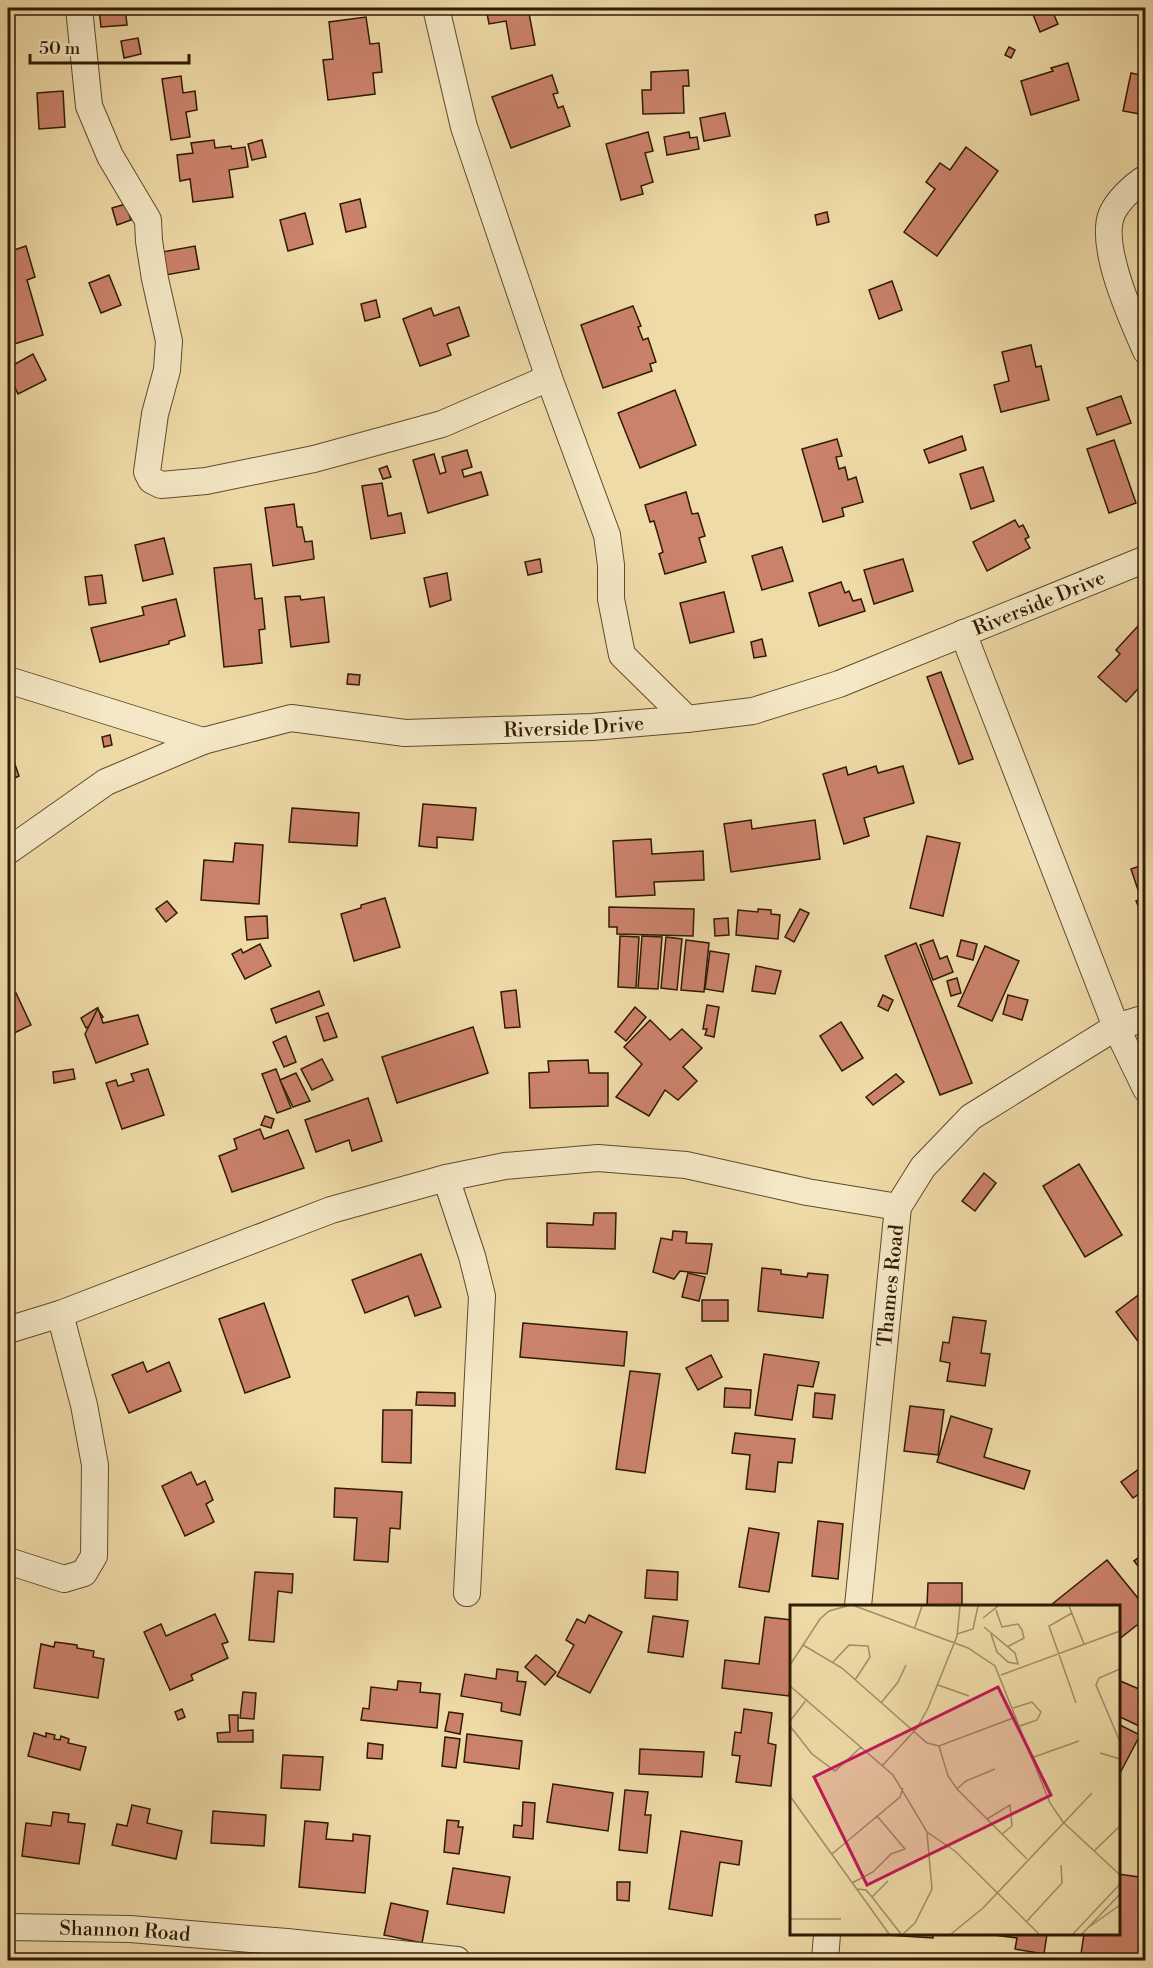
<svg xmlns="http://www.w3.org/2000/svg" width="1153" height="1968" viewBox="0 0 1153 1968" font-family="'Libre Bodoni',serif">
	<rect width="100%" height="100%" fill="#efdba8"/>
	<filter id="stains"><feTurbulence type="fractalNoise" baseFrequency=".00333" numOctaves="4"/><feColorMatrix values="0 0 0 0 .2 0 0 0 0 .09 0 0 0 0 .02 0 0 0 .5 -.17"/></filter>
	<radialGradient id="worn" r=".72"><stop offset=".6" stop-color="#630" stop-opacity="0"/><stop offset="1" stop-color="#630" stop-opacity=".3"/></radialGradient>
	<g fill="#cb826b" stroke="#2f1b03" stroke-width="1.5">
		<path d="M99 8H125L127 25 101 27Z"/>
		<path d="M486 8H528L535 45 511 49 506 21 489 24Z"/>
		<path d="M1042 8H1051L1058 24 1040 32 1032 12Z"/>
		<path d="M366 17 370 44 379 43 382 72 373 73 375 94 328 100 323 60 333 59 329 22Z"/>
		<path d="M138 38 141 54 124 58 121 41Z"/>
		<path d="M1009 47 1015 50 1011 58 1005 55Z"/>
		<path d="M1068 63 1079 100 1031 115 1021 81 1053 71 1051 68Z"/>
		<path d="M688 70 689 86H683L684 113 643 114 642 90H651V72Z"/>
		<path d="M1131 73 1146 76V115L1123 111Z"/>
		<path d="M552 75 558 93 553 94 558 108 563 106 570 126 511 148 492 97Z"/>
		<path d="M181 76 183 93 195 91 197 110 186 112 190 137 171 140 162 79Z"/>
		<path d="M63 91 65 127 39 129 37 93Z"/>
		<path d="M725 113 730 136 704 141 700 118Z"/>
		<path d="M648 132 653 151 645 153 653 182 641 186 643 194 621 200 606 144Z"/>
		<path d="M689 132 690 138 697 137 699 149 667 155 664 137Z"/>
		<path d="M214 140 215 148 231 146 232 149 245 147 248 167 229 170 233 197 193 202 190 179 180 181 177 155 193 153 191 143Z"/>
		<path d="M262 140 266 157 252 160 248 144Z"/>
		<path d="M966 147 998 171 937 256 904 232 935 189 926 182 940 163 950 170Z"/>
		<path d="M360 199 366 227 346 232 340 204Z"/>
		<path d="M126 204 131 220 117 225 112 208Z"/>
		<path d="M827 212 829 222 817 225 815 215Z"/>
		<path d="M305 213 313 244 288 251 280 220Z"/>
		<path d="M26 246 35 277 27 280 43 335 8 346V252Z"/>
		<path d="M195 246 199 269 166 275 162 252Z"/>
		<path d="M109 275 121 305 101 313 89 283Z"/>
		<path d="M892 281 902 310 879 319 869 290Z"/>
		<path d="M376 300 380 317 365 321 361 304Z"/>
		<path d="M633 306 641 326 638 327 643 340 648 338 656 362 650 364 652 371 603 388 581 325Z"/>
		<path d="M459 307 469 336 447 344 451 355 420 366 403 319 431 308 434 316Z"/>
		<path d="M1031 345 1036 367 1041 366 1049 400 1001 412 994 385 1009 381 1002 352Z"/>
		<path d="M33 354 46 380 18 394 8 373V368Z"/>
		<path d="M675 390 696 445 640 468 618 413Z"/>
		<path d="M1121 396 1131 423 1097 435 1087 408Z"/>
		<path d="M962 436 966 450 929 463 924 450Z"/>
		<path d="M837 439 842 456 836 457 839 469 845 467 848 480 856 477 863 502 842 508 844 516 823 522 802 449Z"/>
		<path d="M1114 440 1136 503 1109 513 1087 449Z"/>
		<path d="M467 450 472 467 462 470 464 477 481 472 488 495 428 513 413 460 434 454 440 474 446 472 442 457Z"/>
		<path d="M387 466 391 477 383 479 379 469Z"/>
		<path d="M983 467 994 501 971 509 960 474Z"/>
		<path d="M382 483 388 516 401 513 405 533 371 539 362 486Z"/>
		<path d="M686 492 692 514 698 513 705 536 699 538 706 562 665 574 659 554 663 552 654 521 650 522 645 505Z"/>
		<path d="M294 504 297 527H302L305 542 312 541 314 559 273 566 265 508Z"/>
		<path d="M1015 520 1019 527 1023 525 1029 537 1025 539 1030 548 987 571 973 542Z"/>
		<path d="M164 538 173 574 143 581 135 545Z"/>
		<path d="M782 547 793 581 762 590 752 556Z"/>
		<path d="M540 559 542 572 528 575 525 562Z"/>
		<path d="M903 559 913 591 874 604 864 570Z"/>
		<path d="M251 564 255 599 262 598 265 629 259 630 262 663 224 667 214 568Z"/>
		<path d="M447 573 451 600 430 607 424 578Z"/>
		<path d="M102 575 106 603 89 605 85 577Z"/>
		<path d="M841 582 845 593 849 591 853 601 861 599 865 611 819 626 809 593Z"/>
		<path d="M724 592 734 632 690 643 680 603Z"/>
		<path d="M300 596 301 600 324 597 329 642 291 647 285 597Z"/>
		<path d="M176 599 185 636 169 641V644L100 662 91 628 144 615 142 607Z"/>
		<path d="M1138 626 1143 630 1146 627V680L1126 702 1098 677 1120 654 1116 650Z"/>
		<path d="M762 639 766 656 754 658 751 642Z"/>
		<path d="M941 672 973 759 959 764 927 677Z"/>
		<path d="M348 674 360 675 359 685 347 684Z"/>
		<path d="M8 727 14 745 9 747 19 776 8 781Z"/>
		<path d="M110 735 112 745 104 747 102 737Z"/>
		<path d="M876 766 878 773 903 766 914 803 864 818 869 836 844 844 823 774 846 767 848 775Z"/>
		<path d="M423 804 476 808 473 840 437 837V848L419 846Z"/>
		<path d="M292 808 359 813 357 846 289 842Z"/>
		<path d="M751 820 752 829 815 820 820 859 731 872 724 824Z"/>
		<path d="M927 836 960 843 943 916 910 908Z"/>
		<path d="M651 839 652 854 703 851 704 880 654 882 655 895 616 897 613 841Z"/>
		<path d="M235 843 263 845 259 904 201 900 204 860 233 862Z"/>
		<path d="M1146 864V887L1138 890 1131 869Z"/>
		<path d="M1146 897V908L1140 910 1136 901Z"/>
		<path d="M385 898 400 947 354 961 341 914 361 908V905Z"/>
		<path d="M167 901 177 913 166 922 156 909Z"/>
		<path d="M609 907 694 909 693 936 617 934V927H609Z"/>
		<path d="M758 909 771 910V914L780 915 778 939 736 935 738 910 758 912Z"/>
		<path d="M800 909 809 913 794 942 785 937Z"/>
		<path d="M267 916 268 938 247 940 245 917Z"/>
		<path d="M728 918 729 935 715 936 714 919Z"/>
		<path d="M620 936 639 937 636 988 618 987Z"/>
		<path d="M642 936 662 937 658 989 638 988Z"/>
		<path d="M666 937 682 939 677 990 661 988Z"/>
		<path d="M686 940 709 943 704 992 681 990Z"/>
		<path d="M933 940 940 959 947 956 953 972 933 980 920 945Z"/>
		<path d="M961 940 977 944 973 960 957 956Z"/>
		<path d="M916 943 972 1083 940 1095 885 956Z"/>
		<path d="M260 944 271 966 245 979 232 954 241 949 243 953Z"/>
		<path d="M985 946 1019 961 992 1021 958 1006Z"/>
		<path d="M710 951 729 954 723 992 705 989Z"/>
		<path d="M756 966 781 971 775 994 752 991Z"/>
		<path d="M957 978 961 993 951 996 947 981Z"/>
		<path d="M516 990 520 1027 505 1028 501 992Z"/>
		<path d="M319 991 324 1005 276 1023 271 1009Z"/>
		<path d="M16 993 31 1025 8 1036V997Z"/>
		<path d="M883 995 893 1000 888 1011 878 1006Z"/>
		<path d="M1008 995 1028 1000 1022 1020 1003 1014Z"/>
		<path d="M707 1005 719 1007 714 1037 705 1035 707 1029H703Z"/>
		<path d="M635 1007 646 1017 626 1041 615 1032Z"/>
		<path d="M97 1008 103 1017 86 1028 81 1018Z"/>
		<path d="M98 1008 103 1023 138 1015 148 1044 96 1063 85 1034Z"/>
		<path d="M328 1013 337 1037 324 1041 316 1017Z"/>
		<path d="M650 1020 670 1040 682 1029 702 1048 683 1067 697 1081 678 1100 665 1090 649 1116 616 1097 642 1064 624 1047Z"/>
		<path d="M841 1022 863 1058 842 1071 820 1036Z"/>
		<path d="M473 1027 488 1073 397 1103 382 1057Z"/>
		<path d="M286 1036 296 1062 284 1067 273 1042Z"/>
		<path d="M322 1059 333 1080 312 1090 301 1069Z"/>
		<path d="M588 1060 589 1073H608V1106L530 1108 529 1073 549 1072 548 1061Z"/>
		<path d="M73 1069 75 1079 54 1083 53 1072Z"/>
		<path d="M148 1069 164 1115 122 1129 106 1083 116 1080 118 1086 134 1081 131 1074Z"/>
		<path d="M276 1069 291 1108 277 1113 262 1074Z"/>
		<path d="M296 1073 310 1101 293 1107 280 1080Z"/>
		<path d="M896 1074 904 1082 873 1105 866 1097Z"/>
		<path d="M368 1098 382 1141 352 1151 349 1140 316 1152 305 1120Z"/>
		<path d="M265 1116 274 1119 271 1128 261 1125Z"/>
		<path d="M260 1129 264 1139 288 1130 304 1168 232 1192 219 1156 237 1149 234 1139Z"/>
		<path d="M1079 1164 1122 1235 1085 1257 1043 1186Z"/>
		<path d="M984 1173 996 1183 975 1211 962 1201Z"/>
		<path d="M594 1213H616L615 1249 547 1247V1223L593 1225Z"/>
		<path d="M673 1231 687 1232 686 1243 712 1244 707 1274 680 1271 674 1279 653 1272 661 1238 672 1240Z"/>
		<path d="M421 1254 441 1307 415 1316 408 1296 365 1313 352 1280Z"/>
		<path d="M762 1268 781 1270V1274L807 1277 808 1273 828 1275 823 1318 758 1311Z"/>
		<path d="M688 1273 705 1277 699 1301 682 1297Z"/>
		<path d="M1145 1290H1146V1352L1116 1312Z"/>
		<rect x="702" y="1300" width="26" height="21"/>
		<path d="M264 1303 290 1377 245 1393 219 1319Z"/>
		<path d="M953 1317 986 1321 981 1353 990 1354 985 1386 947 1381 950 1363 940 1361 943 1342 949 1343Z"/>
		<path d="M523 1323 627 1332 624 1366 520 1357Z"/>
		<path d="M764 1354 819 1362 813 1387 798 1385 792 1420 755 1415Z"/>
		<path d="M711 1355 722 1377 698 1390 686 1368Z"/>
		<path d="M143 1362 147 1372 169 1362 181 1391 129 1413 112 1375Z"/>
		<path d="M630 1371 660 1374 645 1473 616 1469Z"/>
		<path d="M725 1388 751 1390 750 1408 724 1407Z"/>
		<path d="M417 1392 455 1393V1406L416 1405Z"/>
		<path d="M815 1393 835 1395 832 1419 813 1417Z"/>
		<path d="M910 1406 944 1410 938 1455 904 1451Z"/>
		<path d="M383 1410H412L411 1463 382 1462Z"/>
		<path d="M951 1416 992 1429 984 1457 1030 1471 1024 1489 937 1462Z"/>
		<path d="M735 1433 795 1439 792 1463 778 1462 775 1492 746 1489 750 1455 732 1453Z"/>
		<path d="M1146 1464V1489L1133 1498 1121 1482Z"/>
		<path d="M191 1472 197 1485 205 1481 213 1500 206 1504 214 1522 185 1536 162 1486Z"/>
		<path d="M335 1488 402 1492 400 1529 390 1528 388 1562 354 1560 357 1518 334 1517Z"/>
		<path d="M818 1521 843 1524 838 1579 812 1576Z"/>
		<path d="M749 1528 779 1533 769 1592 739 1587Z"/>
		<path d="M1146 1552V1576L1134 1561Z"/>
		<path d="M1107 1560 1146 1608V1618L1118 1640V1606H1052L1051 1605Z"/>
		<path d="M647 1570 678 1572 677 1600 645 1598Z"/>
		<path d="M255 1572 293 1574 292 1593 278 1591 274 1642 249 1640Z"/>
		<path d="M928 1583H962V1606H927Z"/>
		<path d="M215 1614 228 1642 222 1644 228 1658 191 1675 193 1680 170 1690 144 1632 161 1624 166 1636Z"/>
		<path d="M589 1615 622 1632 590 1693 557 1676 574 1645 566 1640 577 1619 585 1623Z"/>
		<path d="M653 1616 688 1621 683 1657 648 1652Z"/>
		<path d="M765 1617 792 1620V1679L789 1696 722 1688 725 1660 759 1664Z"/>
		<path d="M55 1642 77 1645V1648L94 1651 93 1657 104 1659 98 1698 34 1688 41 1644 54 1647Z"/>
		<path d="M536 1655 556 1672 545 1685 525 1667Z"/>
		<path d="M497 1669 518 1672 517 1681 526 1682 520 1715 501 1711 502 1703 461 1696 465 1674 496 1679Z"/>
		<path d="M1118 1680 1146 1692V1712L1139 1726 1118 1716Z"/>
		<path d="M398 1681 421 1683 420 1692 440 1694 437 1728 361 1720 363 1708 369 1709 371 1687 397 1690Z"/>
		<path d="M243 1692 256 1693 254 1719 240 1718Z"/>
		<path d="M182 1709 185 1717 178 1720 175 1712Z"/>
		<path d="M744 1709 772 1713 768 1743 776 1745 771 1786 736 1782 740 1756 732 1755 735 1732 741 1733Z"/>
		<path d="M449 1712 463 1714 460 1734 445 1731Z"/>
		<path d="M229 1715H238V1731L253 1730V1742H218L217 1733 230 1732Z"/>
		<path d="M1118 1724 1140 1735 1118 1777Z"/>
		<path d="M34 1733 46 1737V1733L55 1735 54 1739 60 1740 61 1736 69 1739 68 1743 86 1747 80 1770 28 1756Z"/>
		<path d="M467 1734 522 1741 519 1769 464 1762Z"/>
		<path d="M445 1737 460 1739 456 1768 442 1766Z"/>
		<path d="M368 1743 383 1745 382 1759 367 1758Z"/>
		<path d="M640 1749 704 1752 702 1777 639 1774Z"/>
		<path d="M283 1755 323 1757 320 1790 281 1788Z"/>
		<path d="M553 1784 613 1793 608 1831 547 1822Z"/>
		<path d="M625 1790 648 1792 645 1815H651L647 1853 619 1850Z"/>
		<path d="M523 1802 535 1803 533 1839 513 1837 514 1825 522 1826Z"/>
		<path d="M132 1805 150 1809 147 1823 182 1831 176 1859 112 1845 117 1824 127 1826Z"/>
		<path d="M213 1811 266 1815 264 1846 211 1843Z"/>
		<path d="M53 1812 69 1814 68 1822 85 1824 79 1864 22 1856 26 1823 51 1826Z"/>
		<path d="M447 1820 459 1821 458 1827H463L459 1854 444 1852Z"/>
		<path d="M305 1821 328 1823 326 1839 353 1841V1834L370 1836 365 1893 299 1887Z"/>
		<path d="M681 1831 742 1841 739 1865 720 1862 712 1916 669 1909Z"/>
		<path d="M453 1868 510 1877 504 1913 447 1904Z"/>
		<path d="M1118 1874 1146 1878V1929L1141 1960 1081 1954 1084 1934H1118Z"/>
		<path d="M617 1882H630L629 1901 617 1900Z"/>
		<path d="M391 1903 428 1911 422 1943 384 1935Z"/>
		<path d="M888 1934H933V1938L888 1935Z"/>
		<path d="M986 1934H1047L1044 1954 1015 1949 1017 1938Z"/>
	</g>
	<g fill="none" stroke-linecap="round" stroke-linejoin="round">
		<g stroke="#5f4b2c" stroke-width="28">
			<g id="minor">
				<path d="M79 8 89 106 110 156 148 220 149 241 155 279 169 341 167 370 155 414 147 472 151 480 161 485 206 481 314 459 442 424 549 378"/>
				<path d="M436 8 464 127 549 378 607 535 611 565V599L622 655 687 719"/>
				<path d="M1146 178C1133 186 1116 202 1111 216 1100 249 1132 319 1146 351"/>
				<path d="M963 633 1116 1027 1146 1089"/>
				<path d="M8 680 203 741"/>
				<path id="s1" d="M8 851 106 782 203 741 291 718 405 733 592 727 687 719 753 711 839 684 1146 559"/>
				<path d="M446 1178 472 1256 482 1296 467 1593"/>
				<path d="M8 1330 60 1314 331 1210 446 1178 505 1166 598 1158 686 1165 807 1192 898 1207"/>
				<path d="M8 1561 64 1579 84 1573 94 1556 95 1465 84 1405 60 1314"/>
				<path id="s2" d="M858 1606 898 1207 923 1167 971 1117 1116 1027 1146 1018"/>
				<path id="s3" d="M8 1927 130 1929 287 1942 457 1960"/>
				<path d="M825 1960 827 1934"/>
			</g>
		</g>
		<use href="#minor" stroke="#f5e8c6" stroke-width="26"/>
	</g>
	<g text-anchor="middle" stroke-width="6" stroke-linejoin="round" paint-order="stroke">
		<g font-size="20" fill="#2f1b03" stroke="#f5e8c6">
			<text dy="7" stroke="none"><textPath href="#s1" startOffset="1086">Riverside Drive</textPath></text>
			<text dy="7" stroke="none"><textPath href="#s1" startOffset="600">Riverside Drive</textPath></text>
			<text dy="7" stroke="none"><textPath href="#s2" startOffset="322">Thames Road</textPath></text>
			<text dy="7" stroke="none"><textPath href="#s3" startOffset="117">Shannon Road</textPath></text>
		</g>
	</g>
	<g transform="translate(790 1605)">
		<rect width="330" height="330" fill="#efdba8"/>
		<path fill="none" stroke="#a28e66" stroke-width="1.5" d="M65 1 178 43 205 61 260 198 273 217 330 270M279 1 294 39M206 5 212 22 228 19 232 25 234 33 217 42M282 8 259 21 286 98M193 13 208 1M125 22 132 1M194 22 225 48 228 59 218 57 207 47 201 29M167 29 183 24 188 1M13 40 52 63 137 138 149 141 226 112M43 57 59 40 78 41 80 52 65 75M0 60 30 14 39 6 57 1M330 64 309 73 306 80 330 137M211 70 330 26M148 80 179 91M0 81 103 170 137 227 165 246 249 329M91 98 108 77 116 60M223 103 242 97 251 107 247 115 230 121M0 116 17 94M0 121 22 149 45 166 71 142M149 141 158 171 167 184 237 254M310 148 330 154M241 153 289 136M92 161 127 123 138 103 167 31 170 1M167 184 176 176 205 164M0 191 99 329M197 214 220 200 222 221 212 229M304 246 330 221M42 249 110 192 113 183M98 276 82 292 111 329M62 278 83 267 101 249 115 244 87 211M67 284 76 285 82 292M0 314H51M237 316 272 278 271 260M299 322 330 300M113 329 125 318 142 284 137 228M161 329 193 303 302 188M283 329 330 279M292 329 330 289"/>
		<path fill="#c2185b" fill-opacity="0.15" stroke="#c2185b" stroke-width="3" d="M208 82 261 190 77 280 24 172Z"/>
		<rect width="330" height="330" fill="none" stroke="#2f1b03" stroke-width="3"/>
	</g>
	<rect width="1153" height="1968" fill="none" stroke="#efdba8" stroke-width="30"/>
	<rect x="9" y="9" width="1135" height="1950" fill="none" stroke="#2f1b03" stroke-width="3"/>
	<rect x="15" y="15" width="1123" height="1938" fill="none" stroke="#2f1b03" stroke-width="1.5"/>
	<path d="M30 54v9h159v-9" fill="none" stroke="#2f1b03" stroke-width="3"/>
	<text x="39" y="54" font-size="18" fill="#2f1b03" stroke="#f5e8c6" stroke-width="4.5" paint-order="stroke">50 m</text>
	<rect width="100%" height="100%" filter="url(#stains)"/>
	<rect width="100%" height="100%" fill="url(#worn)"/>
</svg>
